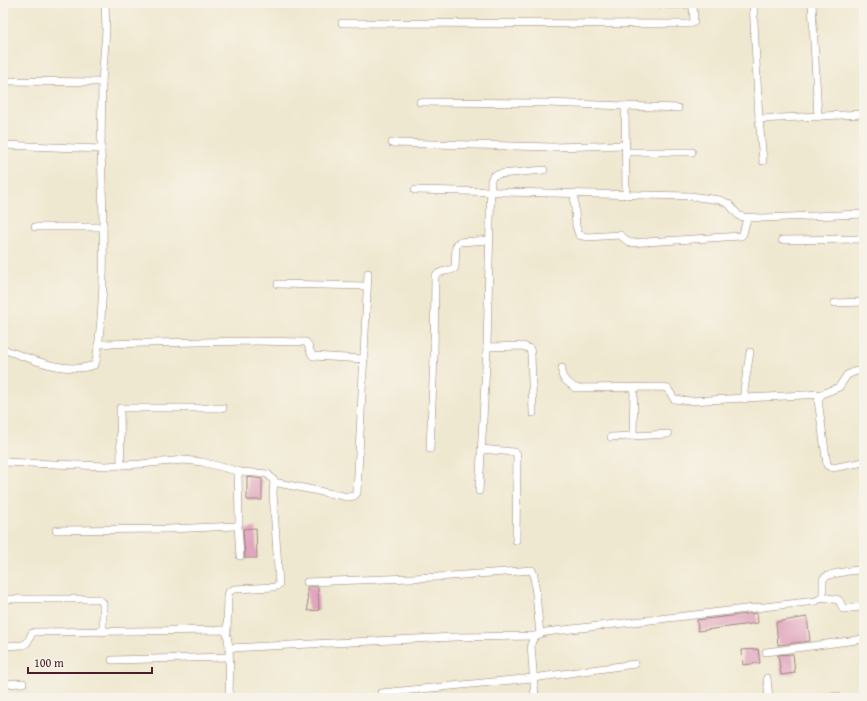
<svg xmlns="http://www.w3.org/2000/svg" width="867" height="701" viewBox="0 0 867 701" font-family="'Gentium Book Plus',serif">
	<rect width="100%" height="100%" fill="#f7f3e8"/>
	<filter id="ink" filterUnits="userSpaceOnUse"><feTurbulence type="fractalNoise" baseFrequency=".025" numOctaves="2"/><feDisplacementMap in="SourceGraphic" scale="8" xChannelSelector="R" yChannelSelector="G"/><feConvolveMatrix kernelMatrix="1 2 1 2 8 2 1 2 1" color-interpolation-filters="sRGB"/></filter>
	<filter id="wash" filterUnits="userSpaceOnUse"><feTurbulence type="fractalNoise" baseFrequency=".012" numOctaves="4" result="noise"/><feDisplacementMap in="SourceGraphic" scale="16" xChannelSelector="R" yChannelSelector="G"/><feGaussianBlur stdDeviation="0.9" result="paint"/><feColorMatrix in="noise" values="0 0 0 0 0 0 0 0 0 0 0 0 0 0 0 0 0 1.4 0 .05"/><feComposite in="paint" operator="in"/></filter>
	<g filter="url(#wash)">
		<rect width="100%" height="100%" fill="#efe8d0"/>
		<g id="blocks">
			<g fill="#e1a5bf">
				<path d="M247 477 262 479V500H247Z"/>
				<path d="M256 528 257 558H245L243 529Z"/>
				<path d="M307 587H318L319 610 308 611Z"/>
				<path d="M757 613 758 623 698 631 697 620Z"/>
				<path d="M807 617 810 641 778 645 776 622Z"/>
				<path d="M758 649 760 663 743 665 742 650Z"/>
				<path d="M793 654 795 673 781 675 778 655Z"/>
			</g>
		</g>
	</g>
	<g filter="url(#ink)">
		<use href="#blocks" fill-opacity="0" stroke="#9c847e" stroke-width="1"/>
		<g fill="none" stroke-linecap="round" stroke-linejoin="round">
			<g stroke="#9c847e" stroke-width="8">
				<g id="minor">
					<path d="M753 3 759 119 763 161"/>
					<path d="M812 3 818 117"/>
					<path d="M342 23 690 24 694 22 693 5H662L659 3"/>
					<path d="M3 81 102 82"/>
					<path d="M420 102 547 103 678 108"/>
					<path d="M625 106 626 195"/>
					<path d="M759 119 864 114"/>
					<path d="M392 143 553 147 626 145"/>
					<path d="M3 145 101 149C103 219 107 292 96 362L94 365C67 375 28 358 3 349"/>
					<path d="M101 149 102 82 106 30 105 3"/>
					<path d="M625 152H692"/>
					<path d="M415 190 690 196 720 200 729 204 739 216 744 217 762 218 864 214"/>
					<path d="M574 194 576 226 579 235 587 237 620 235 630 243 741 236 743 234 747 218"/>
					<path d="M35 227H103"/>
					<path d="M782 240 864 239"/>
					<path d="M278 284 367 286"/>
					<path d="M835 303 864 302"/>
					<path d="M99 344 252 341 306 342C310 346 309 352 313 356L363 359"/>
					<path d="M487 347 523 346 530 349 531 354 533 413"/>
					<path d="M562 368V375L564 379 575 388 663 387 668 389 674 399 690 401 822 394"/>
					<path d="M864 371H856L847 375 839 387 822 394 818 400 827 465 832 468 864 462"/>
					<path d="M634 388 633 436 668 434"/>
					<path d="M745 399 744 390 750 352"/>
					<path d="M611 437 633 436"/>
					<path d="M430 449 434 357 435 276C440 270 449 272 455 268L456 246 459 242 490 240"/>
					<path d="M481 449 514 452 517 454 516 540"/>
					<path d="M3 462 105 466 140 464 184 460 202 462 241 472 268 474 275 482 278 483 348 497 354 496 357 493 368 273"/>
					<path d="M121 465 120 408H223"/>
					<path d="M479 491 487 347 491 180 493 176 499 174 544 170"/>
					<path d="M238 525 240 556"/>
					<path d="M56 530 169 529 236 526 239 523V519L238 471"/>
					<path d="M307 582 437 577 532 570 534 575 540 634"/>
					<path d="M823 597 839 600 843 609 861 607 864 608"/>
					<path d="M3 599H99L103 603V632"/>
					<path d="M227 633 228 596 229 592 234 589 274 587 277 586 279 584 273 493 274 481"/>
					<path d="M3 646 23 645 27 643 32 633 35 632 224 630C232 635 229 686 229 698"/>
					<path d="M229 648 455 637 536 636"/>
					<path d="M766 652 864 639"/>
					<path d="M112 660 229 657"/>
					<path d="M767 678 769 698"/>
					<path d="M3 684 23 683"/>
					<path d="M381 693 533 678 635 664"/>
					<path d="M535 698 531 645C533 636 537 634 546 632L816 601 823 597V579C829 572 855 571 864 569"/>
					<path d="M815 698 837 696"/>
				</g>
			</g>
			<use href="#minor" stroke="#fff" stroke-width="7"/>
		</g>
	</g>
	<rect width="867" height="701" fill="none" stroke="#f7f3e8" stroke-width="16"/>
	<path d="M28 667v6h124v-6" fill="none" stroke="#4a1f2b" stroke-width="2"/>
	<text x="34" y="667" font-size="12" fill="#4a1f2b" stroke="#f7f3e8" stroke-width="3" paint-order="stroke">100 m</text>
</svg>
